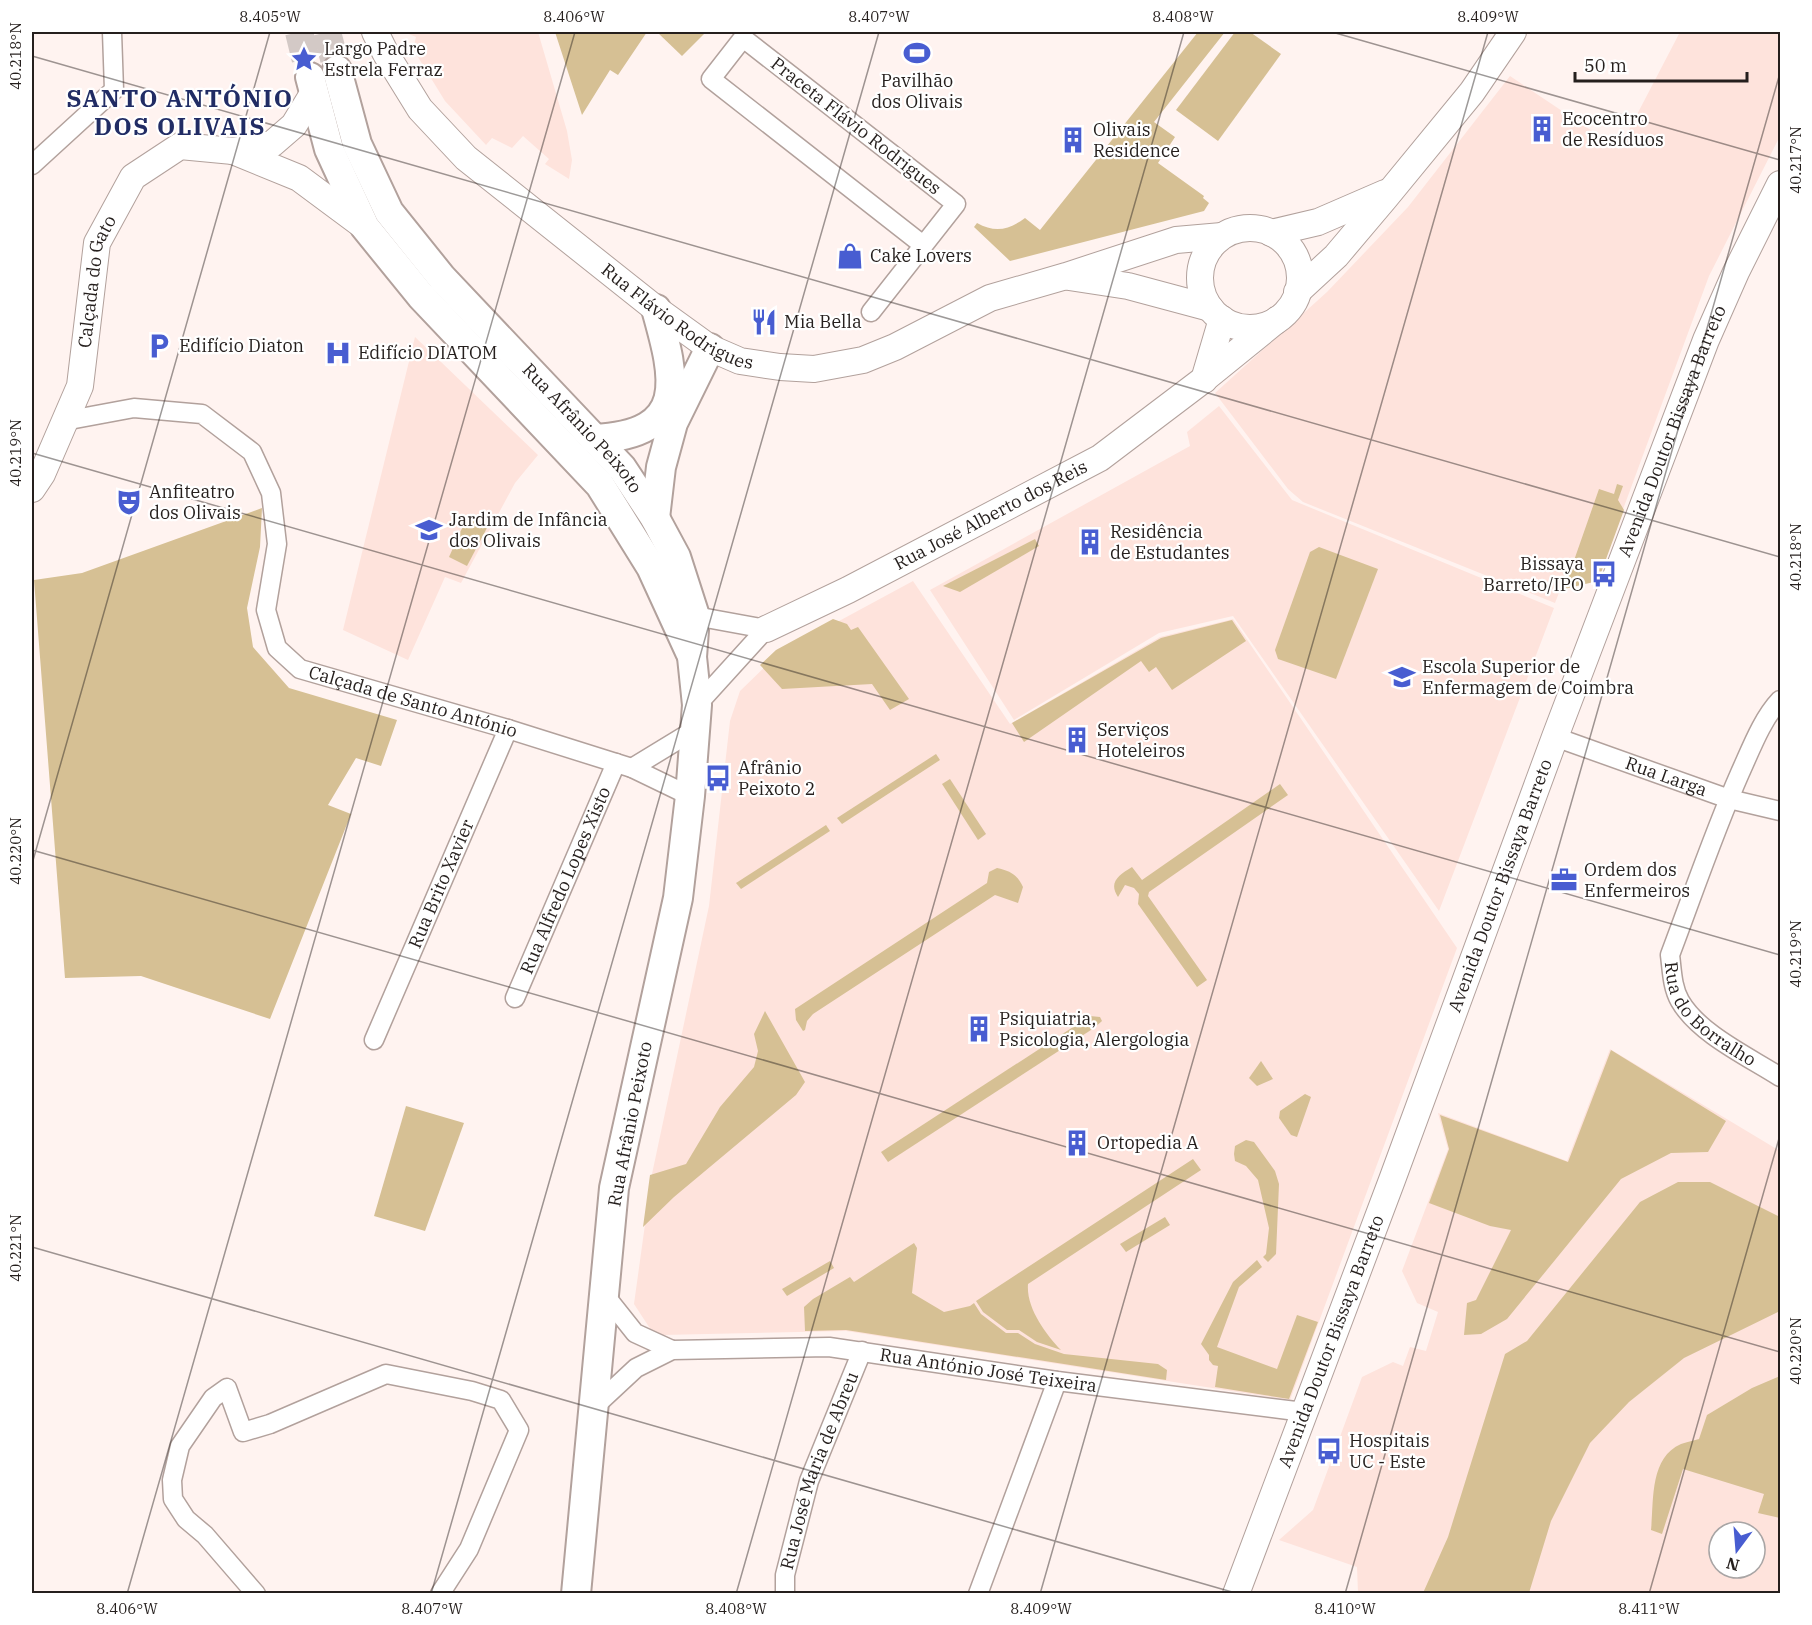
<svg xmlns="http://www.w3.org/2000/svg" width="1812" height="1625" viewBox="0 0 1812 1625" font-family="'IBM Plex Serif',serif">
	<rect width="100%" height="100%" fill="#fff3f0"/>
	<g fill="#fee3dc" fill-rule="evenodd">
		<path d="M404 32H538L567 131 572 160 569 179 545 164 549 159 523 136 512 148 492 138 486 145 445 101 413 49 416 37Z"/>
		<path d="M1680 32H1780V136L1709 276 1597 580 1560 590 1555 603 1303 502 1288 489 1215 393 1327 292 1408 207 1510 76 1619 149Z"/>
		<path d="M415 337 538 455 515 483 461 583 445 577 408 660 343 630Z"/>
		<path d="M1219 406 1292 500 1554 608 1439 911 1233 616 1159 633 1014 720 930 590 1190 446 1187 432Z"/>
		<path d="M913 581 1010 724 1160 637 1233 619 1457 948 1290 1400 846 1331 662 1335 651 1330 634 1304 652 1174 709 906 730 721 740 691 778 654Z"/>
		<path d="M1610 1049 1780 1151V1593H1358L1357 1567 1279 1540 1313 1510 1362 1377 1393 1362 1403 1366 1410 1347 1426 1351 1438 1312 1417 1303 1402 1271 1448 1149 1438 1113 1567 1161ZM1719 1532H1755V1568H1719Z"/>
	</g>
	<g fill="#d6c094">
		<path d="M555 32H647L618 75 610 70 582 115Z"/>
		<path d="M657 32H706L682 56Z"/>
		<path d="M1198 32H1225L1154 122 1175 137 1158 163 1204 196 1203 198 1209 203 1204 211 1010 261 974 227 977 223C995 233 1009 230 1025 218L1040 230Z"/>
		<path d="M1235 32H1250L1281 54 1218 141 1176 110Z"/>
		<path d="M1617 484 1623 486 1618 500 1624 510 1598 581 1564 589 1599 489 1614 494Z"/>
		<path d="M262 508 260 547 247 608 253 647 289 688 397 720 381 766 356 758 328 805 351 814 270 1019 141 976 65 978 34 580 82 573Z"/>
		<path d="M468 515 488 526 467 566 449 557Z"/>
		<path d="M1035 539 1039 546 960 592 943 586Z"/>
		<path d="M1319 547 1378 569 1336 679 1278 659 1275 650 1310 552Z"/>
		<path d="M833 619 847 624 851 630 858 627 909 699 890 710 872 684 782 689 760 665 776 650Z"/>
		<path d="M1232 620 1246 641 1172 690 1156 667 1149 672 1141 661 1024 742 1012 723 1161 638Z"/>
		<path d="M936 754 940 760 842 824 837 818Z"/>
		<path d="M950 779 986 834 978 840 942 784Z"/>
		<path d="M1280 784 1288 795 1149 892 1148 896 1207 980 1197 987 1138 904 1139 894 1134 888 1125 885 1118 897C1108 882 1119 875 1132 867L1142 880Z"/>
		<path d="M826 825 830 831 741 889 736 883Z"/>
		<path d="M997 868C1010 871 1017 874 1023 887L1018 903 995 895 813 1014 807 1021 805 1030 803 1031 796 1020 795 1009 987 883 989 872Z"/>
		<path d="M765 1011 805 1082 796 1095 674 1197 643 1227 650 1175 686 1164 720 1107 754 1067 758 1051 754 1034Z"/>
		<path d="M1090 1016 1100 1017 1102 1021 1094 1028 888 1162 881 1152Z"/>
		<path d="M1611 1050 1726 1121 1708 1152 1671 1153 1621 1179 1507 1319 1481 1334 1464 1335 1467 1303 1476 1300 1511 1230 1490 1226 1429 1203 1449 1149 1440 1115 1568 1162Z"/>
		<path d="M1261 1061 1273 1079 1257 1086 1249 1078Z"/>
		<path d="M1305 1094 1311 1097 1297 1137 1291 1135 1279 1118 1280 1111Z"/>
		<path d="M406 1106 464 1123 425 1231 374 1216Z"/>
		<path d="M1246 1140 1254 1142 1275 1171 1279 1184 1276 1254 1268 1262 1263 1257 1266 1254 1269 1228 1258 1180 1246 1166 1235 1161 1234 1154 1235 1146Z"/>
		<path d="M1193 1159 1201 1170 1028 1284C1026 1308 1046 1334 1061 1350L1037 1342 1019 1330H1007L983 1312 976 1301Z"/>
		<path d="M1678 1182H1710L1780 1217V1311L1684 1358 1629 1402 1590 1443 1551 1521 1529 1593H1423L1448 1537 1505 1354 1527 1341 1640 1202Z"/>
		<path d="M1165 1217 1170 1225 1126 1252 1120 1244Z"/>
		<path d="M914 1243 917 1248 912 1293 944 1312 970 1306 974 1303 981 1314 1006 1333H1018L1035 1344 1064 1354 1158 1364 1167 1370 1166 1380 846 1330 805 1331 804 1307 813 1299 850 1277 854 1282Z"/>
		<path d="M1257 1260 1262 1267 1239 1287 1217 1347 1277 1369 1297 1315 1318 1322 1289 1399 1215 1387 1218 1366 1213 1365 1209 1360V1355L1201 1344 1233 1282Z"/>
		<path d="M830 1261 834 1268 787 1296 782 1289Z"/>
		<path d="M1780 1376V1518L1758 1513 1764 1494 1683 1469 1662 1534 1651 1530C1654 1502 1649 1458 1681 1444 1686 1442 1693 1441 1699 1439L1707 1415 1752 1388Z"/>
	</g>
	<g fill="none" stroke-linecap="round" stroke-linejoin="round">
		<g stroke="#d3c9c6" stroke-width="28" stroke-dasharray="28 14" stroke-linecap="butt">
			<path d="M299 32 310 77"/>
			<path d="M327 32 337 70"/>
		</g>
		<g stroke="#b2a19c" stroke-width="21">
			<g id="street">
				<path d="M32 165 114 90 112 32"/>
				<path d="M871 312 956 204 743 38 711 79 923 245"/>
				<path id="s1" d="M64 421 134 408 202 414 252 452 271 493 277 544 266 610 277 648 300 669 508 729 616 763 632 768 690 796"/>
				<path d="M695 616 766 629"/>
				<path id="s2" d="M1780 700C1762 719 1751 749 1740 773 1714 832 1693 894 1670 955 1672 970 1672 987 1680 1001 1699 1034 1749 1057 1780 1077"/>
				<path d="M697 705 766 629"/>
				<path id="s3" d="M1555 737 1729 799 1780 811"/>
				<path d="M632 768 696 729"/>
				<path id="s4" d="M515 998 616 763"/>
				<path id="s5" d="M374 1040 508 729"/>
				<path d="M604 1294 635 1333 672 1350"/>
				<path id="s6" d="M593 1408 636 1368 672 1350 829 1347 1057 1381 1304 1412"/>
				<path d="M256 1594 205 1535 186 1519 173 1499 172 1480 180 1446 213 1398 227 1388 243 1432 270 1424 386 1374 472 1391 501 1400 519 1430 469 1549 440 1594"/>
				<path id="s7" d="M785 1594V1575L809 1481 862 1351"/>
				<path d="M978 1594 1057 1381"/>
			</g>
		</g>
		<g stroke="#b2a19c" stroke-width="28">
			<g id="secondary">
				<path id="s8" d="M375 32 386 54 420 109 466 158 656 309 710 348 740 361 780 367 814 369 863 360 895 347 990 298 1066 276 1176 240 1222 236"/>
				<path d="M233 151 299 178 365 227"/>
				<circle cx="1250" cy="278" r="50"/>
				<path d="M1271 233 1318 222 1385 193"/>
				<path d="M1069 277 1128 286 1210 308"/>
				<path d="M1297 292 1336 256 1385 198 1472 92 1513 32"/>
				<path d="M1204 380 1222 319"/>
				<path id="s9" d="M32 489 42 474 80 386 97 243 133 177 180 146 233 151 272 144 294 125 314 92"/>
				<path id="s10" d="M766 629 848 590 1100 458 1203 380 1278 319"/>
				<path id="s11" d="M1236 1594 1392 1180 1555 737 1706 340 1736 272 1780 184"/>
			</g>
		</g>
		<g stroke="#b2a19c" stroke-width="32">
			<g id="primary">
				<path id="s12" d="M337 70 357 144 389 212 442 278 622 468 655 518 676 557 695 616 692 657 697 705 690 796 678 898 614 1188 576 1594"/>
				<path d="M310 77 329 149 365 227 421 296 600 485 651 567 690 652"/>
				<path d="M594 439C690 434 676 380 656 309"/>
				<path d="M655 518 661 467 673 423 710 348"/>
			</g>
		</g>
		<use href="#street" stroke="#fff" stroke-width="18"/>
		<use href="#secondary" stroke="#fff" stroke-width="26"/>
		<use href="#primary" stroke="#fff" stroke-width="28"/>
	</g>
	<path fill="none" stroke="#251f1d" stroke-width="1.5" stroke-opacity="0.45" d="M1332 32 1780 160M32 56 1780 557M32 453 1780 955M32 850 1780 1352M32 864 270 32M32 1247 1239 1594M127 1594 575 32M431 1594 879 32M736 1594 1184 32M1040 1594 1488 32M1345 1594 1780 73M1649 1594 1780 1135"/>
	<defs>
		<g id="stadium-bare" transform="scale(2.07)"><path d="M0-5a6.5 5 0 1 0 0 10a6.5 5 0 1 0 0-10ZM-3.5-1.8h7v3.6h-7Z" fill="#485dd1" stroke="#fff" stroke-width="2.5" paint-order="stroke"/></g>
		<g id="sight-bare" transform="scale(2.07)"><path d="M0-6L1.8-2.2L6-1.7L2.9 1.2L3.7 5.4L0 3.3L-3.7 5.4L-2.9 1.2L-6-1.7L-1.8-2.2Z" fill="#485dd1" stroke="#fff" stroke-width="2.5" paint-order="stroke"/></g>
		<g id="building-bare" transform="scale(2.07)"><path d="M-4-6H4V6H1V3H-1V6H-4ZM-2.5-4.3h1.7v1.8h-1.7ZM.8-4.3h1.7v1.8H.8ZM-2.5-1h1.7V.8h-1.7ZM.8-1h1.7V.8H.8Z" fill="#485dd1" stroke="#fff" stroke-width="2.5" paint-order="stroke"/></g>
		<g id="shop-bare" transform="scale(2.07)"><path d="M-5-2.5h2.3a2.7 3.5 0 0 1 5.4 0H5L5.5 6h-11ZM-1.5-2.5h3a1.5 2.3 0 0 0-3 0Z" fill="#485dd1" stroke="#fff" stroke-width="2.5" paint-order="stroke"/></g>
		<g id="restaurant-bare" transform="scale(2.07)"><path d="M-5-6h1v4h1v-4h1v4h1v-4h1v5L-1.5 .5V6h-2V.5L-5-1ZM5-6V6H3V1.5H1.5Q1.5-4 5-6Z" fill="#485dd1" stroke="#fff" stroke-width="2.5" paint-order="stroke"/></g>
		<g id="parking-bare" transform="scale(2.07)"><path d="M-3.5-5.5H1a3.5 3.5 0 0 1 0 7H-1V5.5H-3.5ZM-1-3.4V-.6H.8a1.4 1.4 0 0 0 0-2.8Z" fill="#485dd1" stroke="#fff" stroke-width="2.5" paint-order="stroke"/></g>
		<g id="hospital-bare" transform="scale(2.07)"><path d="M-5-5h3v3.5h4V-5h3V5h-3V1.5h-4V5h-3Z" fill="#485dd1" stroke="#fff" stroke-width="2.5" paint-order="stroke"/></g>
		<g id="theatre-bare" transform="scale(2.07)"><path d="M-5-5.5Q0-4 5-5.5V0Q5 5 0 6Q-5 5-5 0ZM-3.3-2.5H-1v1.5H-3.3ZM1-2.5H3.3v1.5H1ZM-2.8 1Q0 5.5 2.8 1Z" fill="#485dd1" stroke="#fff" stroke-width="2.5" paint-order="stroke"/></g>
		<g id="school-bare" transform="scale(2.07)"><path d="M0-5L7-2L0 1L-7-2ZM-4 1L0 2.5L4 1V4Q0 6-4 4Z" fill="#485dd1" stroke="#fff" stroke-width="2.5" paint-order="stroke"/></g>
		<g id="bus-bare" transform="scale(2.07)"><path d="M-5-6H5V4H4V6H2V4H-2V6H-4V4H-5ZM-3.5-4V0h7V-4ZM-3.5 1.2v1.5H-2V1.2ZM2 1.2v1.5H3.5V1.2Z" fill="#485dd1" stroke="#fff" stroke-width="2.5" paint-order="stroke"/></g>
		<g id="university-bare" transform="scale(2.07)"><path d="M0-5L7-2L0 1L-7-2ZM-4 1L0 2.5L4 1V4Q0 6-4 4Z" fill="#485dd1" stroke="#fff" stroke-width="2.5" paint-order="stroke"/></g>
		<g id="office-bare" transform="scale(2.07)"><path d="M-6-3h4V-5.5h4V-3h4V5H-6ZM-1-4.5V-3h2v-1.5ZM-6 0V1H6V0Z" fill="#485dd1" stroke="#fff" stroke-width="2.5" paint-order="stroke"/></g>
	</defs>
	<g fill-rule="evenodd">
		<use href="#stadium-bare" x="917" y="53"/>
		<use href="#sight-bare" x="304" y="59"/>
		<use href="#building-bare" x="1542" y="129"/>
		<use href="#building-bare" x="1073" y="140"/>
		<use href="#shop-bare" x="850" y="256"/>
		<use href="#restaurant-bare" x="764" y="322"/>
		<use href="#parking-bare" x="159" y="346"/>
		<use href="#hospital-bare" x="338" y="353"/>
		<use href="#theatre-bare" x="129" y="502"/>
		<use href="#school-bare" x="429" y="530"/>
		<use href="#building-bare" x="1090" y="542"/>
		<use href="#bus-bare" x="1604" y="574"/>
		<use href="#university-bare" x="1402" y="677"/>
		<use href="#building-bare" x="1077" y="740"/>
		<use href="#bus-bare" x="718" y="778"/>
		<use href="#office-bare" x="1564" y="880"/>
		<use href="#building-bare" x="979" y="1029"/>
		<use href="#building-bare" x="1077" y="1143"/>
		<use href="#bus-bare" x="1329" y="1451"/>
	</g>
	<g text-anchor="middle" stroke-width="4.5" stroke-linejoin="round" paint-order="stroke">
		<g font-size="18" fill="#251f1d" stroke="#fff" text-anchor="start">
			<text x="324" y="55">Largo Padre<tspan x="324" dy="21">Estrela Ferraz</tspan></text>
			<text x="917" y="87" text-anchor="middle">Pavilhão<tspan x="917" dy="21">dos Olivais</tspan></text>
			<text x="1562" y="125">Ecocentro<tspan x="1562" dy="21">de Resíduos</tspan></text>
			<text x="1093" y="136">Olivais<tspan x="1093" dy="21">Residence</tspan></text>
			<text x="870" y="262">Cake Lovers</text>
			<text x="784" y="328">Mia Bella</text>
			<text x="179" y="352">Edifício Diaton</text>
			<text x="358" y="359">Edifício DIATOM</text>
			<text x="149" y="498">Anfiteatro<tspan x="149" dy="21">dos Olivais</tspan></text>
			<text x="449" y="526">Jardim de Infância<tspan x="449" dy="21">dos Olivais</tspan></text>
			<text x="1110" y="538">Residência<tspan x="1110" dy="21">de Estudantes</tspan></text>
			<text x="1584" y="570" text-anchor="end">Bissaya<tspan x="1584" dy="21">Barreto/IPO</tspan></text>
			<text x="1422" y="673">Escola Superior de<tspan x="1422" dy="21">Enfermagem de Coimbra</tspan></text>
			<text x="1097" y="736">Serviços<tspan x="1097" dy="21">Hoteleiros</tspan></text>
			<text x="738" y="774">Afrânio<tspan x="738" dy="21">Peixoto 2</tspan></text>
			<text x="1584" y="876">Ordem dos<tspan x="1584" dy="21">Enfermeiros</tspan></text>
			<text x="999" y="1025">Psiquiatria,<tspan x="999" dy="21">Psicologia, Alergologia</tspan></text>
			<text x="1097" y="1149">Ortopedia A</text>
			<text x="1349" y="1447">Hospitais<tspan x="1349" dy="21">UC - Este</tspan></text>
		</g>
		<g font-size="18" fill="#251f1d" stroke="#fff">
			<text transform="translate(856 126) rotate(38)" y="6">Praceta Flávio Rodrigues</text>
			<text dy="6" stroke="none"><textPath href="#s9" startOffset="220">Calçada do Gato</textPath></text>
			<text dy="6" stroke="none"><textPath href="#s8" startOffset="422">Rua Flávio Rodrigues</textPath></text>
			<text dy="6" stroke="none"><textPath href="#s12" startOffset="442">Rua Afrânio Peixoto</textPath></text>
			<text dy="6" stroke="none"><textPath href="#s11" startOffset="1242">Avenida Doutor Bissaya Barreto</textPath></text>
			<text dy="6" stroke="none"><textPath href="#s10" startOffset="252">Rua José Alberto dos Reis</textPath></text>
			<text dy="6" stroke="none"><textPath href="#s1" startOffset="554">Calçada de Santo António</textPath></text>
			<text dy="6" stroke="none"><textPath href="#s3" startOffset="118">Rua Larga</textPath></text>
			<text dy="6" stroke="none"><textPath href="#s4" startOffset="128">Rua Alfredo Lopes Xisto</textPath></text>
			<text dy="6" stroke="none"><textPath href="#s5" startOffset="170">Rua Brito Xavier</textPath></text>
			<text dy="6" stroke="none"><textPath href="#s11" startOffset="756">Avenida Doutor Bissaya Barreto</textPath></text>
			<text dy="6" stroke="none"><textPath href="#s2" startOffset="354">Rua do Borralho</textPath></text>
			<text transform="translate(630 1124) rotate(-79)" y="6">Rua Afrânio Peixoto</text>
			<text dy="6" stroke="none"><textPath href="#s11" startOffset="270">Avenida Doutor Bissaya Barreto</textPath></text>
			<text dy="6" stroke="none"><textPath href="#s6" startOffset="417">Rua António José Teixeira</textPath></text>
			<text dy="6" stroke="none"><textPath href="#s7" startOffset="129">Rua José Maria de Abreu</textPath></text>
		</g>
		<g font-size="24" font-weight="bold" letter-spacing="1.5" fill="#212c64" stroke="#fff">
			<text x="180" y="107">SANTO ANTÓNIO<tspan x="180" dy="28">DOS OLIVAIS</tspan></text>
		</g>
	</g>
	<rect width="1812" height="1625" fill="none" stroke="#ffffff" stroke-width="66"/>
	<g transform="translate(1737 1550) rotate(196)"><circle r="28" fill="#ffffff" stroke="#a8a5a5" stroke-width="1.5"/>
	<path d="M0-4.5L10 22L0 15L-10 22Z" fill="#485dd1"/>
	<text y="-9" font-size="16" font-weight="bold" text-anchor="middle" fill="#251f1d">N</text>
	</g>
	<path d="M1575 72v9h172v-9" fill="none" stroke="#251f1d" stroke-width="3"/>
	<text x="1584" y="72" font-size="18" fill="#251f1d" stroke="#ffffff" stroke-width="4.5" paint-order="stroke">50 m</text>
	<rect x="33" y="33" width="1746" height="1559" fill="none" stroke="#251f1d" stroke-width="2"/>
	<g font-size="15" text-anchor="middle" fill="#251f1d">
		<text x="270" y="22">8.405°W</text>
		<text x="574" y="22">8.406°W</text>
		<text x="879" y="22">8.407°W</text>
		<text x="1183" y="22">8.408°W</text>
		<text x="1488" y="22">8.409°W</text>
		<text transform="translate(16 56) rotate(-90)" y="5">40.218°N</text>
		<text transform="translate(1796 160) rotate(-90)" y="5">40.217°N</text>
		<text transform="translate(16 453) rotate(-90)" y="5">40.219°N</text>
		<text transform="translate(1796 557) rotate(-90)" y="5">40.218°N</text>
		<text transform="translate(16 851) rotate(-90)" y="5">40.220°N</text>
		<text transform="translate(1796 954) rotate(-90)" y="5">40.219°N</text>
		<text transform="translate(16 1248) rotate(-90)" y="5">40.221°N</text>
		<text transform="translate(1796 1351) rotate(-90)" y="5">40.220°N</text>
		<text x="127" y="1614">8.406°W</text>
		<text x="432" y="1614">8.407°W</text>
		<text x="736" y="1614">8.408°W</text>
		<text x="1041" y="1614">8.409°W</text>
		<text x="1345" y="1614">8.410°W</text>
		<text x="1649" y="1614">8.411°W</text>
	</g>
</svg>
